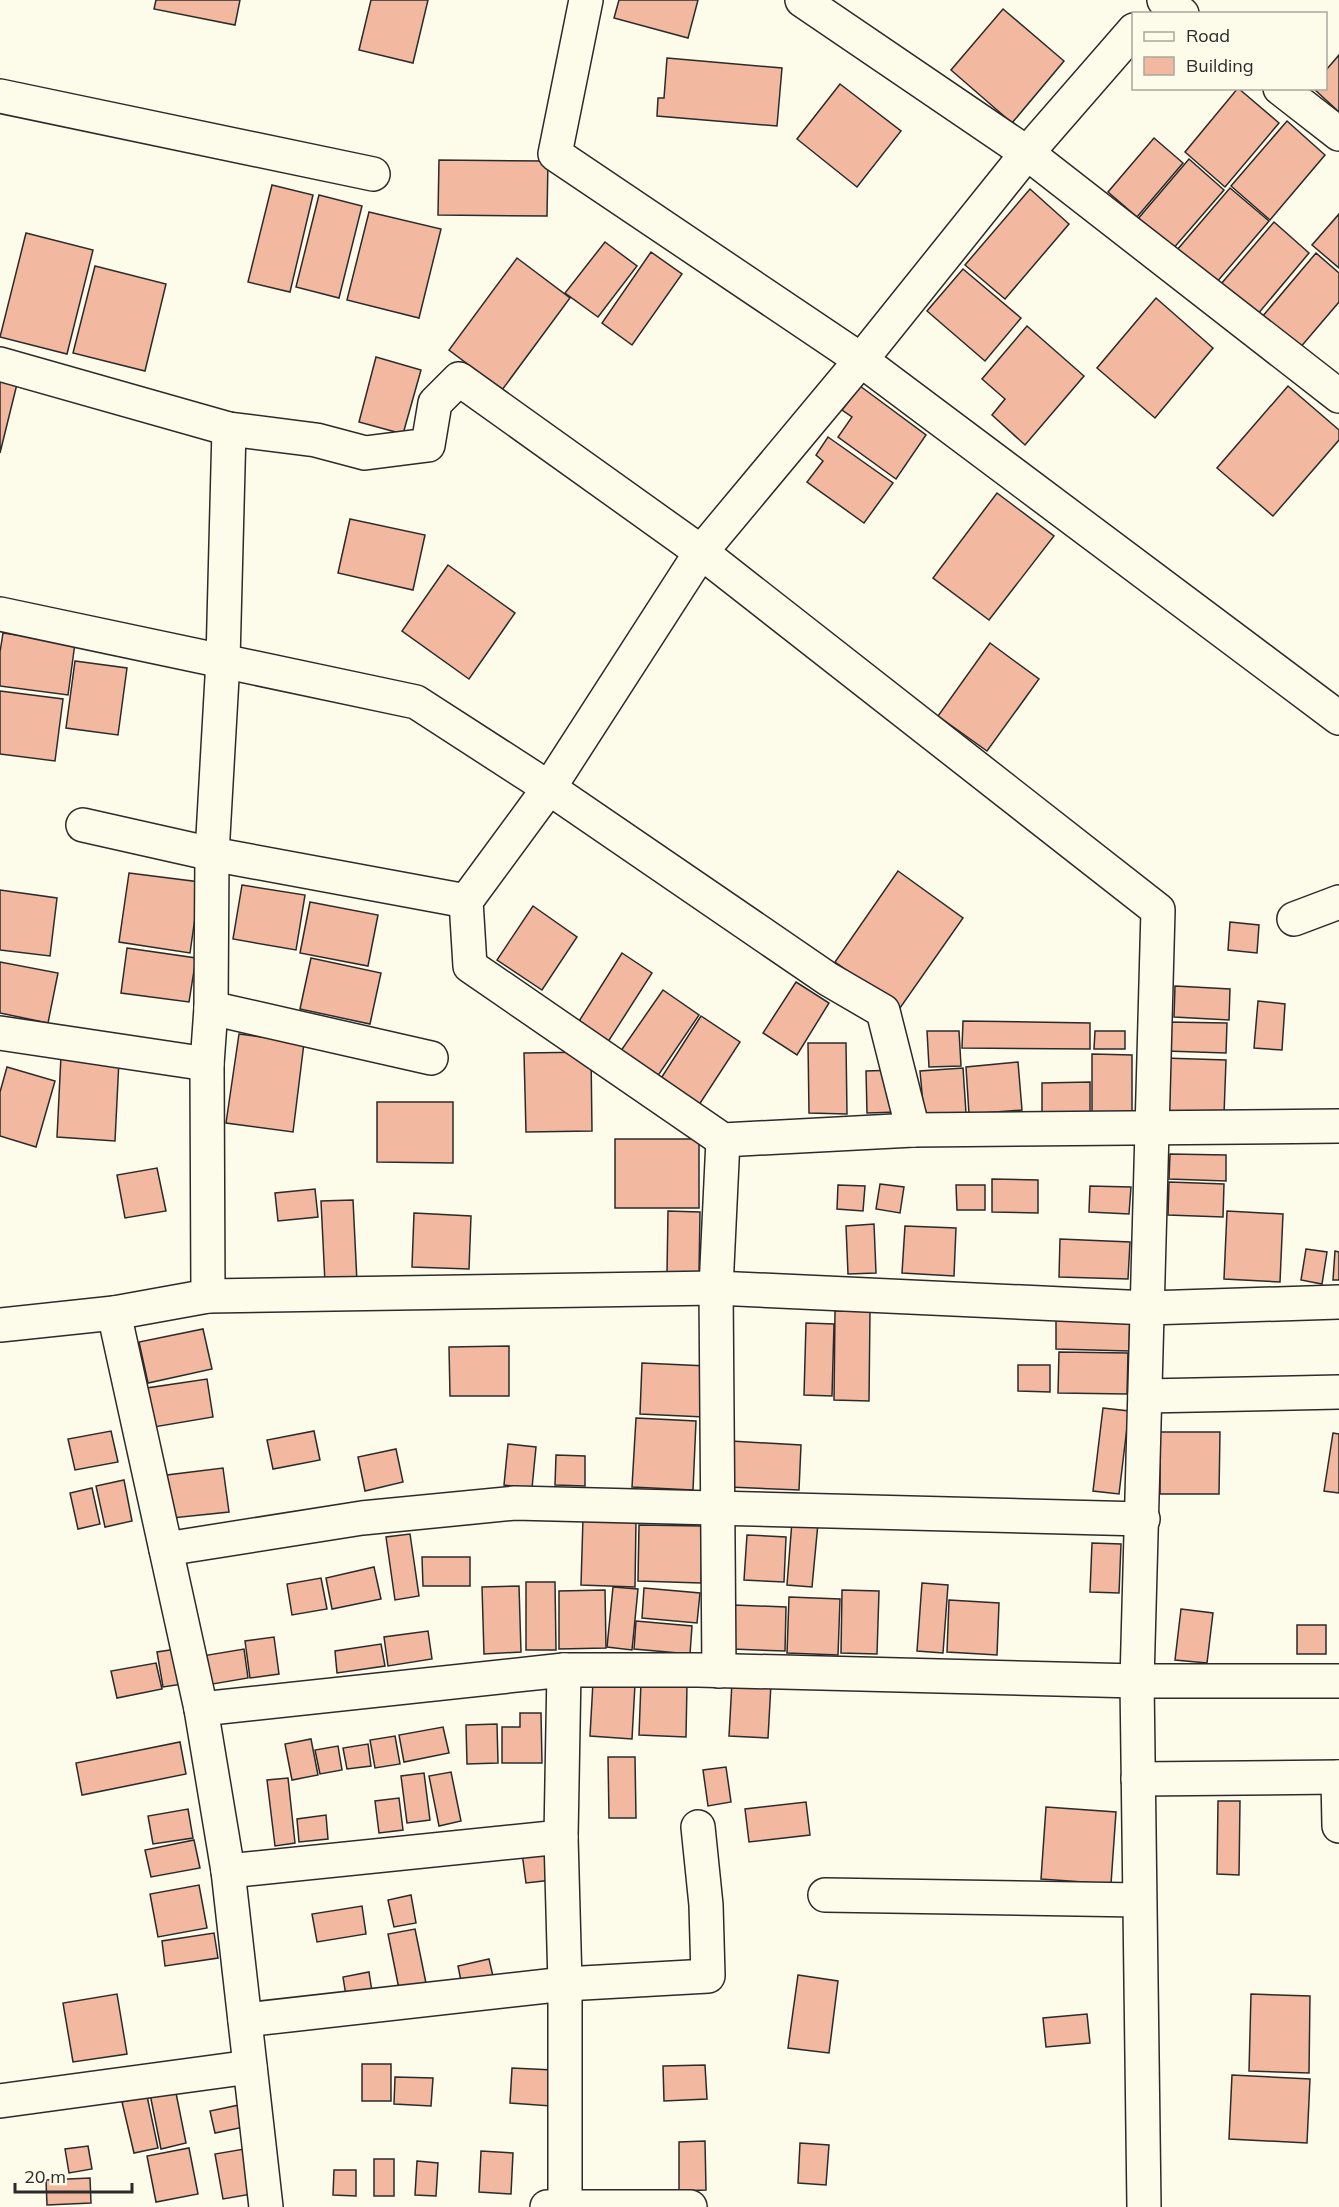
<svg xmlns="http://www.w3.org/2000/svg" width="1339" height="2207" viewBox="0 0 1339 2207" font-family="Mulish,sans-serif">
	<rect width="100%" height="100%" fill="#fdfbea"/>
	<g fill="#f2b8a0" stroke="#2b2b2b" stroke-width="1.5">
		<path d="M156 0H240L235 25 154 9Z"/>
		<path d="M371 0H428L413 63 359 50Z"/>
		<path d="M619 0H698L688 38 614 18Z"/>
		<path d="M1003 9 1064 61 1012 123 951 70Z"/>
		<path d="M1339 55V112L1313 88H1326V70Z"/>
		<path d="M667 58 782 68 777 126 657 116 658 98H664Z"/>
		<path d="M840 84 901 131 857 187 797 139Z"/>
		<path d="M1238 88 1279 123 1225 187 1185 152Z"/>
		<path d="M1287 121 1325 155 1270 220 1231 186Z"/>
		<path d="M1154 138 1183 163 1137 217 1108 192Z"/>
		<path d="M1189 159 1224 190 1172 250 1137 220Z"/>
		<path d="M439 160 548 161 547 216 438 215Z"/>
		<path d="M272 185 313 195 290 292 248 282Z"/>
		<path d="M1230 188 1269 221 1216 283 1177 250Z"/>
		<path d="M1030 189 1069 224 1005 299 965 265Z"/>
		<path d="M319 195 362 206 339 298 296 287Z"/>
		<path d="M369 212 441 229 419 318 347 300Z"/>
		<path d="M1339 214V268L1312 245Z"/>
		<path d="M1274 222 1309 253 1257 315 1221 284Z"/>
		<path d="M26 233 93 250 67 354 0 337Z"/>
		<path d="M605 242 637 266 598 317 565 293Z"/>
		<path d="M651 252 682 274 632 345 602 323Z"/>
		<path d="M1316 253 1339 273V302L1299 349 1262 317Z"/>
		<path d="M517 258 570 298 502 390 449 350Z"/>
		<path d="M95 266 166 284 145 371 73 353Z"/>
		<path d="M963 269 1021 318 985 361 927 311Z"/>
		<path d="M1156 298 1213 348 1155 418 1097 368Z"/>
		<path d="M1027 326 1084 376 1025 445 992 415 1005 399 982 379Z"/>
		<path d="M376 357 421 370 403 434 359 422Z"/>
		<path d="M0 380 17 384 0 453Z"/>
		<path d="M860 386 926 435 896 479 838 437 852 417 842 410Z"/>
		<path d="M1288 386 1339 430V440L1273 516 1217 468Z"/>
		<path d="M828 437 893 483 864 523 807 482 823 461 816 455Z"/>
		<path d="M997 493 1054 536 989 620 933 578Z"/>
		<path d="M350 519 425 535 413 590 338 573Z"/>
		<path d="M448 565 515 613 469 679 402 631Z"/>
		<path d="M3 633 75 643 68 695 0 686V652Z"/>
		<path d="M990 643 1039 679 987 751 938 716Z"/>
		<path d="M75 661 127 668 118 735 66 728Z"/>
		<path d="M0 691 63 699 55 761 0 754Z"/>
		<path d="M898 871 963 918 900 1008 835 962Z"/>
		<path d="M129 873 200 882 190 953 119 942Z"/>
		<path d="M242 885 305 895 296 950 233 939Z"/>
		<path d="M0 890 57 898 50 956 0 950Z"/>
		<path d="M310 902 378 915 368 966 300 953Z"/>
		<path d="M533 906 577 937 542 990 497 960Z"/>
		<path d="M1230 922 1259 925 1257 953 1228 950Z"/>
		<path d="M127 948 196 958 189 1002 121 993Z"/>
		<path d="M622 953 652 973 606 1045 576 1026Z"/>
		<path d="M311 958 381 973 370 1024 300 1009Z"/>
		<path d="M0 962 58 973 48 1023 0 1013Z"/>
		<path d="M796 982 829 1003 797 1055 763 1033Z"/>
		<path d="M1175 986 1230 989 1229 1020 1174 1017Z"/>
		<path d="M663 990 699 1015 655 1080 618 1055Z"/>
		<path d="M1258 1001 1285 1004 1282 1050 1254 1048Z"/>
		<path d="M701 1016 740 1042 697 1108 658 1083Z"/>
		<path d="M963 1021 1090 1023V1049L962 1048Z"/>
		<path d="M1167 1022 1227 1023 1226 1053 1166 1051Z"/>
		<path d="M927 1031H959L961 1066 929 1067Z"/>
		<path d="M1095 1031H1125V1049H1094Z"/>
		<path d="M239 1034 304 1043 293 1132 226 1123Z"/>
		<path d="M808 1043H846L847 1114 809 1113Z"/>
		<path d="M591 1052 592 1131 526 1132 524 1053Z"/>
		<path d="M1092 1054 1132 1055V1113L1092 1112Z"/>
		<path d="M61 1056 119 1060 115 1141 57 1137Z"/>
		<path d="M1164 1058 1226 1060 1224 1115 1162 1113Z"/>
		<path d="M1018 1062 1022 1110 969 1114 966 1067Z"/>
		<path d="M7 1067 55 1081 36 1147 0 1136V1092Z"/>
		<path d="M963 1068 966 1113 924 1115 920 1071Z"/>
		<path d="M897 1070 898 1112 867 1113 866 1071Z"/>
		<path d="M1090 1082V1113H1042V1083Z"/>
		<path d="M377 1102H453V1163L377 1162Z"/>
		<rect x="615" y="1139" width="84" height="69"/>
		<path d="M1170 1154 1226 1155V1181L1169 1179Z"/>
		<path d="M157 1168 166 1211 125 1218 117 1175Z"/>
		<path d="M992 1179 1038 1180V1213L992 1212Z"/>
		<path d="M1169 1182 1224 1184 1223 1217 1168 1215Z"/>
		<path d="M880 1184 904 1187 900 1213 876 1209Z"/>
		<path d="M838 1185 865 1186 863 1211 837 1209Z"/>
		<path d="M956 1185H985V1210H957Z"/>
		<path d="M1090 1186 1131 1187 1129 1214 1089 1212Z"/>
		<path d="M315 1189 318 1217 278 1221 275 1193Z"/>
		<path d="M353 1200 357 1282 325 1283 321 1201Z"/>
		<path d="M668 1211 700 1212 699 1274 667 1273Z"/>
		<path d="M1227 1211 1283 1214 1280 1282 1224 1279Z"/>
		<path d="M414 1213 471 1216 469 1269 412 1267Z"/>
		<path d="M874 1224 876 1273 848 1274 846 1226Z"/>
		<path d="M905 1226 956 1228 954 1276 902 1273Z"/>
		<path d="M1060 1239 1130 1242 1128 1279 1059 1277Z"/>
		<path d="M1306 1249 1327 1252 1322 1284 1301 1280Z"/>
		<path d="M1335 1251 1339 1252V1280H1333Z"/>
		<path d="M835 1311H870L869 1401 834 1400Z"/>
		<path d="M1056 1311 1130 1313 1129 1351 1056 1349Z"/>
		<path d="M806 1323 834 1324 832 1396 804 1395Z"/>
		<path d="M203 1329 212 1369 148 1383 139 1342Z"/>
		<path d="M509 1346V1396H450L449 1347Z"/>
		<path d="M1059 1352 1128 1353 1127 1394 1058 1393Z"/>
		<path d="M642 1363 707 1366 704 1417 640 1414Z"/>
		<path d="M1018 1365H1050V1392L1018 1391Z"/>
		<path d="M207 1379 213 1417 154 1427 147 1388Z"/>
		<path d="M1103 1408 1129 1411 1119 1494 1093 1491Z"/>
		<path d="M636 1418 696 1421 693 1490 632 1487Z"/>
		<path d="M111 1431 118 1462 75 1470 68 1439Z"/>
		<path d="M314 1431 320 1460 273 1469 267 1440Z"/>
		<path d="M1160 1432H1220L1219 1494H1160Z"/>
		<path d="M1333 1433 1339 1434V1493L1324 1491Z"/>
		<path d="M731 1441 801 1445 799 1490 729 1487Z"/>
		<path d="M508 1444 536 1447 532 1488 504 1485Z"/>
		<path d="M396 1449 403 1482 365 1491 358 1457Z"/>
		<path d="M556 1455 585 1456V1486L555 1485Z"/>
		<path d="M223 1468 229 1512 172 1518 167 1475Z"/>
		<path d="M124 1480 132 1521 105 1527 96 1486Z"/>
		<path d="M92 1488 100 1524 78 1529 70 1493Z"/>
		<path d="M583 1518 636 1519 635 1587 581 1585Z"/>
		<path d="M792 1521 818 1523 812 1587 787 1585Z"/>
		<path d="M639 1525 702 1526 701 1583 638 1581Z"/>
		<path d="M410 1534 419 1596 395 1600 386 1537Z"/>
		<path d="M747 1535 786 1537 784 1582 744 1580Z"/>
		<path d="M1092 1543 1121 1544 1119 1593 1090 1592Z"/>
		<path d="M422 1557H470V1586H423Z"/>
		<path d="M374 1567 381 1599 332 1609 326 1578Z"/>
		<path d="M321 1578 327 1609 292 1615 287 1584Z"/>
		<path d="M526 1582H555L556 1650H526Z"/>
		<path d="M922 1583 948 1585 943 1653 917 1651Z"/>
		<path d="M519 1586 521 1652 484 1654 482 1587Z"/>
		<path d="M613 1587 638 1589 632 1650 607 1647Z"/>
		<path d="M644 1588 700 1593 697 1623 642 1618Z"/>
		<path d="M605 1590 606 1648 559 1649V1591Z"/>
		<path d="M842 1590 879 1591 877 1654 841 1653Z"/>
		<path d="M789 1597 840 1599 838 1655 787 1653Z"/>
		<path d="M949 1600 999 1603 997 1655 947 1652Z"/>
		<path d="M733 1605 786 1607 785 1651 732 1649Z"/>
		<path d="M1181 1609 1213 1613 1207 1663 1175 1660Z"/>
		<path d="M636 1621 692 1626 690 1654 634 1649Z"/>
		<rect x="1297" y="1625" width="29" height="29"/>
		<path d="M428 1631 432 1659 388 1666 384 1637Z"/>
		<path d="M274 1637 279 1674 250 1678 245 1641Z"/>
		<path d="M381 1644 385 1666 337 1673 335 1651Z"/>
		<path d="M183 1648 189 1683 163 1687 157 1652Z"/>
		<path d="M244 1649 248 1678 207 1685 202 1656Z"/>
		<path d="M156 1663 162 1689 117 1698 111 1671Z"/>
		<path d="M593 1682 635 1684 632 1739 590 1736Z"/>
		<path d="M641 1682 687 1683 686 1737 639 1735Z"/>
		<path d="M732 1682 771 1684 768 1738 729 1736Z"/>
		<path d="M520 1713H541L542 1763H502V1727H520Z"/>
		<path d="M497 1724 498 1763 467 1764 466 1725Z"/>
		<path d="M443 1727 449 1753 404 1762 399 1735Z"/>
		<path d="M395 1736 400 1764 375 1768 370 1740Z"/>
		<path d="M311 1739 318 1775 292 1780 285 1744Z"/>
		<path d="M180 1742 186 1774 82 1795 76 1763Z"/>
		<path d="M368 1744 371 1766 347 1769 343 1748Z"/>
		<path d="M338 1746 342 1770 320 1774 315 1750Z"/>
		<path d="M608 1757H635L636 1818H609Z"/>
		<path d="M726 1767 731 1802 708 1806 703 1770Z"/>
		<path d="M451 1772 461 1821 439 1826 429 1776Z"/>
		<path d="M424 1773 430 1820 407 1823 401 1776Z"/>
		<path d="M288 1778 295 1843 275 1846 267 1780Z"/>
		<path d="M399 1798 403 1830 379 1833 375 1801Z"/>
		<path d="M1218 1801H1240L1239 1875 1217 1874Z"/>
		<path d="M806 1802 810 1835 749 1842 745 1809Z"/>
		<path d="M1046 1807 1116 1812 1111 1884 1041 1879Z"/>
		<path d="M188 1809 193 1838 153 1844 148 1816Z"/>
		<path d="M326 1815 328 1839 299 1842 297 1819Z"/>
		<path d="M194 1840 200 1868 151 1877 145 1850Z"/>
		<path d="M549 1849 552 1880 526 1883 522 1853Z"/>
		<path d="M199 1885 207 1928 158 1937 150 1894Z"/>
		<path d="M411 1895 416 1923 394 1927 388 1900Z"/>
		<path d="M362 1906 366 1934 317 1942 312 1914Z"/>
		<path d="M415 1929 428 1993 401 1999 388 1934Z"/>
		<path d="M214 1933 218 1958 165 1966 162 1941Z"/>
		<path d="M489 1959 495 1985 463 1991 458 1966Z"/>
		<path d="M369 1972 373 1998 347 2002 343 1977Z"/>
		<path d="M798 1975 838 1981 829 2053 788 2048Z"/>
		<path d="M117 1994 127 2054 73 2062 63 2003Z"/>
		<path d="M1251 1994 1310 1996 1309 2073 1249 2071Z"/>
		<path d="M1087 2014 1090 2043 1046 2047 1043 2018Z"/>
		<rect x="362" y="2064" width="29" height="37"/>
		<path d="M705 2065 707 2099 664 2101 663 2066Z"/>
		<path d="M512 2068 553 2070 551 2106 510 2103Z"/>
		<path d="M1232 2075 1310 2079 1307 2143 1229 2139Z"/>
		<path d="M395 2077 433 2078 431 2106 394 2104Z"/>
		<path d="M175 2088 186 2143 161 2149 150 2094Z"/>
		<path d="M147 2096 158 2148 134 2153 122 2102Z"/>
		<path d="M239 2105 244 2127 215 2133 210 2111Z"/>
		<path d="M705 2141 706 2190 679 2191V2142Z"/>
		<path d="M800 2143 829 2145 826 2185 798 2183Z"/>
		<path d="M88 2146 92 2169 69 2173 65 2149Z"/>
		<path d="M189 2148 198 2194 156 2202 147 2156Z"/>
		<path d="M244 2149 252 2194 223 2199 215 2154Z"/>
		<path d="M481 2151 513 2153 511 2194 479 2192Z"/>
		<rect x="374" y="2159" width="20" height="37"/>
		<path d="M417 2161 438 2163 436 2196 415 2195Z"/>
		<path d="M334 2170H356V2196L333 2195Z"/>
		<path d="M90 2178 91 2203 47 2205 46 2180Z"/>
	</g>
	<g fill="none" stroke-linecap="round" stroke-linejoin="round">
		<g stroke="#2b2b2b" stroke-width="36">
			<g id="minor">
				<path d="M586 0 555 154 861 360 1339 718"/>
				<path d="M802 0 1027 153 1339 396"/>
				<path d="M1164 0 1182 14"/>
				<path d="M1134 30 1027 153 861 360 701 552 549 788 466 901 470 966 723 1140 913 1130 1339 1126"/>
				<path d="M1280 88 1339 134"/>
				<path d="M0 96 373 174"/>
				<path d="M0 364 229 429 316 440 365 453 428 445 435 403 459 379 701 552 1158 910 1137 1681 1144 2207"/>
				<path d="M0 614 416 702 549 788 828 979 883 1011 913 1130"/>
				<path d="M83 825 212 854 466 901"/>
				<path d="M1294 919 1339 902"/>
				<path d="M211 1008 431 1058"/>
				<path d="M0 1033 207 1064"/>
				<path d="M208 1296 207 1064 211 1008 212 854 223 660 229 429"/>
				<path d="M114 1313 201 1709 228 1871 266 2207"/>
				<path d="M0 1325 114 1313 208 1296 716 1288 1148 1308 1339 1302"/>
				<path d="M1145 1396 1339 1392"/>
				<path d="M166 1549 362 1518 515 1503 1143 1519"/>
				<path d="M564 1670 561 1837 565 1984V2207"/>
				<path d="M719 1671 716 1288 723 1140"/>
				<path d="M201 1709 564 1670H698L1137 1681H1339"/>
				<path d="M1338 1777 1339 1826"/>
				<path d="M1138 1779 1339 1777"/>
				<path d="M228 1871 561 1837"/>
				<path d="M825 1895 1139 1900"/>
				<path d="M245 2020 565 1984 708 1976 706 1905 698 1827"/>
				<path d="M0 2101 250 2067"/>
				<path d="M547 2207H690"/>
			</g>
		</g>
		<use href="#minor" stroke="#fdfbea" stroke-width="33"/>
	</g>
	<rect x="1132" y="12" width="195" height="78" fill="#fdfbea" stroke="#a9a89e" stroke-width="1.5"/>
	<rect x="1144" y="32" width="30" height="9" fill="#fdfbea" stroke="#a9a89e" stroke-width="1.5"/>
	<text x="1186" y="42" font-size="18" fill="#2b2b2b">Road</text>
	<rect x="1144" y="57" width="30" height="18" fill="#f2b8a0" stroke="#a9a89e" stroke-width="1.5"/>
	<text x="1186" y="72" font-size="18" fill="#2b2b2b">Building</text>
	<path d="M15 2183v9h117v-9" fill="none" stroke="#2b2b2b" stroke-width="3"/>
	<text x="24" y="2183" font-size="18" fill="#2b2b2b" stroke="#fdfbea" stroke-width="4.5" paint-order="stroke">20 m</text>
</svg>
